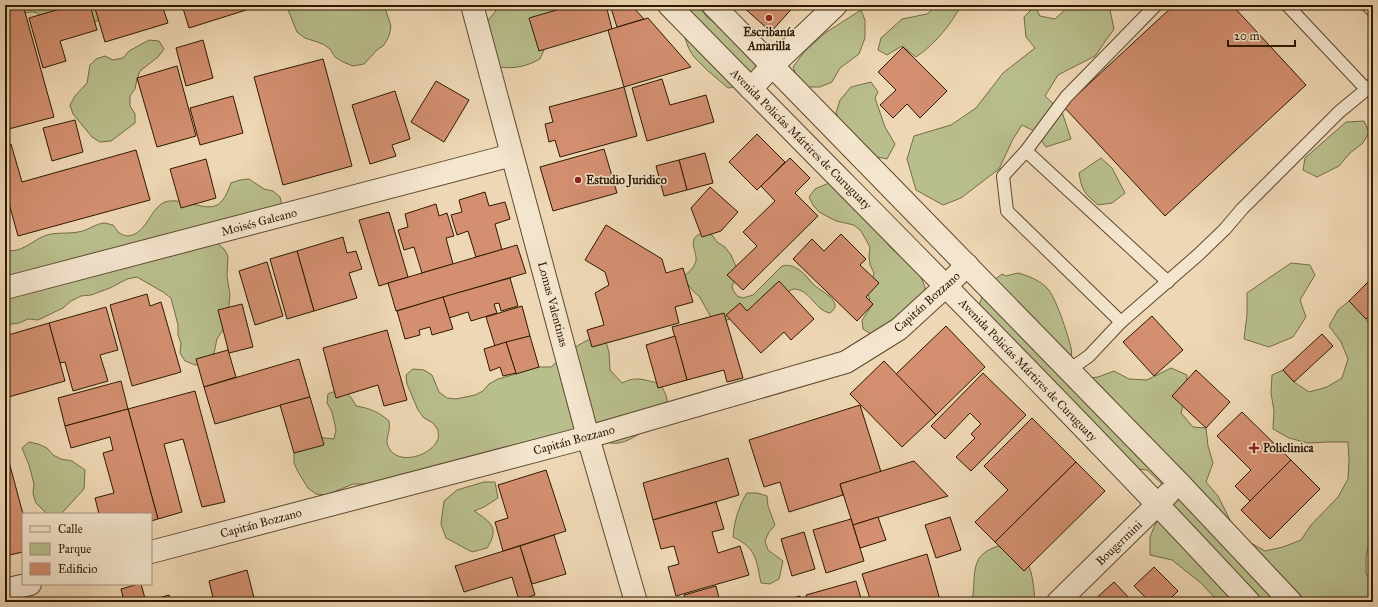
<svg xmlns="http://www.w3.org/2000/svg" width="1378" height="607" viewBox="0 0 1378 607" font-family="'IM FELL Great Primer',serif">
	<rect width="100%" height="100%" fill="#eed7b4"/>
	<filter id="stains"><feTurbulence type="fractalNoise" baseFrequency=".005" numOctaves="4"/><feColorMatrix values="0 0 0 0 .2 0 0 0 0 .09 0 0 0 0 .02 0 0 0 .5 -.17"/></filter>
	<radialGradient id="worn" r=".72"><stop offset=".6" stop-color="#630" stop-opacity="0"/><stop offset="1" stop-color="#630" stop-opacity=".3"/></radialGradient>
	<g fill="#b9be8d" stroke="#736c46">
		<path d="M5 5H121C113 11 106 17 97 21 82 27 62 22 46 21 37 11 34 10 22 14Z"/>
		<path d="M286 5H384L391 26 389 36 384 45 377 50 364 64 353 66 343 62 335 57 330 49 323 44 305 38 297 32Z"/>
		<path d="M498 5H563L554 15 542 41 544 50 540 59C526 67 510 70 495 66L483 26 495 12Z"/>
		<path d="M667 5H698L707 17 759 57C753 73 747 86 728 88L707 70 694 57 689 49 678 20Z"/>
		<path d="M938 5H961C951 25 935 44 916 57L902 46 887 55 878 50 881 38 902 19 927 14Z"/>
		<path d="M1070 5H1109L1114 29 1095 56 1058 75 1045 96 1062 112 1071 139 1046 147 1034 131 1022 125 1013 139 999 169 961 198 943 205 916 190 907 159 914 136 951 125 976 108 1003 73 1035 48 1026 37 1024 17 1035 6 1040 16 1055 19Z"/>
		<path d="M861 10 865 20V38L859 54 840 68 832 82 820 87H808L798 79 793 67 804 52 825 33Z"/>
		<path d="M149 40 159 41 164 49 158 57 140 71 137 79 135 89 130 96V106L135 114V123L111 141 100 142 92 137 73 114 70 105 75 96 87 83 90 65 96 59 105 56 113 60 123 58 129 51Z"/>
		<path d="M871 82 878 92 875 98 885 127 895 144 887 159 868 155 841 123 836 113 840 100 851 87Z"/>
		<path d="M1364 121 1369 132 1363 143 1350 153 1339 166 1317 177 1303 170 1305 158 1346 122Z"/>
		<path d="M1101 158 1112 168 1125 193 1112 203 1098 205C1084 193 1082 191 1079 173Z"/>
		<path d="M249 179 264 189 273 191 280 197 282 206 216 242 224 249 228 256 227 276 230 295 227 323 217 339 213 358 204 363 195 365 185 361 180 353 181 343 178 335V325L171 298 163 292 137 277 127 279 110 288 91 295 81 296 71 301 63 308 38 320 28 319 19 323 5 325V250C22 254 32 240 47 235 58 232 67 234 78 232 87 231 95 224 104 223 107 223 111 225 113 225L119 233C121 234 125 236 128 236 147 234 150 208 165 202 171 200 177 201 183 202 211 208 220 214 231 183L240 180Z"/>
		<path d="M834 181 884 237C890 252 901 255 915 263L925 287 922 305 871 334 863 329 862 320 873 304 870 302 868 293 874 273 870 265 869 256 870 247 861 231 854 225 836 221 819 212 813 205 809 197 815 189Z"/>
		<path d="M702 233 712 235 717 242 725 247 731 255 739 273 732 286 733 290 737 296 743 298 753 295 782 266C791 263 801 270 807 277 809 279 811 282 813 284 820 291 846 302 830 313 814 310 811 289 793 289L789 291 786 295 734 318 719 322 711 317 699 296 695 293 685 281 684 276C689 272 694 268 696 261 697 250 686 239 702 233Z"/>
		<path d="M1291 263 1310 265 1315 275 1300 300 1306 317 1293 337 1269 347 1244 339 1247 315V293Z"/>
		<path d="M1018 273C1029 276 1039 280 1047 288 1056 297 1068 335 1071 348 1072 352 1071 356 1072 360 1074 366 1078 373 1081 379L1098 377 1114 371 1129 379 1147 380 1171 368 1187 375 1186 394 1181 413 1193 427 1206 428 1208 446 1213 463 1206 482 1218 496 1234 528 1249 542 1265 551 1283 547 1301 540 1311 525 1338 497 1348 479 1349 460 1348 442H1328L1308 443 1289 438 1273 429 1274 411 1271 393 1272 375 1283 370 1294 382 1309 392 1327 387 1342 378 1348 359 1341 342 1329 326 1338 310 1349 301 1362 312 1373 330V532L1366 555V573L1373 587V602H1226L1214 597 1201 583 1172 560 1150 555V537L1165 501 1161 483 1147 470 1128 468 978 321 980 302 988 285 1002 274 1006 276Z"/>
		<path d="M598 339 606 342 609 352 610 370 622 383C638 375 644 381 660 383 662 388 667 395 667 400 669 415 633 442 618 443 612 444 605 442 599 440L484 456H474L372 490 364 484H353L326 495 316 494 308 488 298 472 294 463V453L299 445 316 437 334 439 336 430 332 412 327 403 328 394C343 387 349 392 356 406 369 408 379 412 389 421 389 424 390 427 389 430 388 437 385 441 389 448 398 466 432 456 438 439 439 437 438 433 438 430L433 423 424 418 418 410 407 384 406 375 413 369 424 370 432 375 439 392 447 398 456 399 475 395 483 391 489 384 498 379 516 374 533 367H551L558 361 564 353 588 340Z"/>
		<path d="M29 442 38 444 47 448 53 455 61 459 72 461 85 470 84 489 61 514H47L36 503 33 494 34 484 29 465 22 448Z"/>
		<path d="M484 482H495L498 498 484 507 474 511C491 522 500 528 487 548L472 552 446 538 441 524 444 501 457 490Z"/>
		<path d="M747 493H757L767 496 768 506 775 525 769 532 765 541 768 550 783 561 779 579 770 584 761 583C756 560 757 548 733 537 734 522 739 505 747 493Z"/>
		<path d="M1002 545C1009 550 1018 553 1024 559 1033 567 1034 590 1035 602H972C977 574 967 554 1002 545Z"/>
	</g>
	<g fill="#d38f70" stroke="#2d1900">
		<path d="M5 5H23L54 117 5 130V29H6L5 24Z"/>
		<path d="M74 5H90L97 30 60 41 66 61 43 68 29 18Z"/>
		<path d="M94 5H162L168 23 105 42Z"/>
		<path d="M182 5H262L189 28Z"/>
		<path d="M574 5H606L612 29 539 51 529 18Z"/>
		<path d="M610 5H631L644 19 617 27Z"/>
		<path d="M741 5H795L771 32Z"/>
		<path d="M1174 5H1232L1306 85 1165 216 1064 107Z"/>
		<path d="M648 18 691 67 624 87 608 30Z"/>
		<path d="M203 40 213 78 186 86 176 48Z"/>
		<path d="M903 47 947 91 920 118 907 104 893 118 880 105 896 90 878 72Z"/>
		<path d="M323 59 352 166 283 185 254 77Z"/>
		<path d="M177 66 196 136 157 147 137 78Z"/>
		<path d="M662 79 670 105 706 95 714 122 647 141 632 88Z"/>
		<path d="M436 81 469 100 444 142 411 122Z"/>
		<path d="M624 87 637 136 560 157 555 140 549 142 545 124 553 122 549 107Z"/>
		<path d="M395 91 410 139 392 145 396 156 370 164 352 105Z"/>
		<path d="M233 96 243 133 200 145 190 108Z"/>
		<path d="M75 120 83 152 52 161 43 128Z"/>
		<path d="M757 134 785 162 757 190 729 162Z"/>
		<path d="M11 144 22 182 136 150 150 200 18 236 5 189V145Z"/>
		<path d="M604 149 617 193 553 211 540 167Z"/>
		<path d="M705 153 713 183 687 190 679 160Z"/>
		<path d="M790 158 810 178 795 193 818 216 743 290 727 275 757 246 743 232 775 201 761 186Z"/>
		<path d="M206 159 216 198 181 208 170 169Z"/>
		<path d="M679 160 687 190 664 196 656 166Z"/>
		<path d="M710 187 738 212 721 231 702 237 691 208Z"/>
		<path d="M485 192 489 206 505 202 510 219 495 224 502 250 476 257 468 231 457 235 451 215 462 212 459 200Z"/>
		<path d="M436 204 439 216 447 213 454 236 446 238 453 264 422 273 414 247 404 250 398 230 408 227 405 214Z"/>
		<path d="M389 212 408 277 379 286 359 220Z"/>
		<path d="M5 224 8 236 5 237Z"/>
		<path d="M606 225 662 259 666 273 683 268 693 302 675 307 679 323 592 347 587 330 604 325 595 293 609 285 605 272 585 260Z"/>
		<path d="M841 234 866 259 860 265 879 283 866 297 873 304 857 321 793 259 812 239 824 251Z"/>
		<path d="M343 237 347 253 356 251 362 269 349 273 357 298 314 311 297 251Z"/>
		<path d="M517 245 526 273 396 311 388 283Z"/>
		<path d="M297 251 314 311 287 319 270 259Z"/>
		<path d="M267 262 283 316 255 325 239 271Z"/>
		<path d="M1373 277V313L1366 319 1349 301Z"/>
		<path d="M510 278 518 306 501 311 499 303 494 304 497 313 471 321 468 312 449 318 443 297Z"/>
		<path d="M779 281 814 319 791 340 784 332 761 353 726 315 740 303 747 311Z"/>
		<path d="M147 294 150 306 161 302 181 372 132 386 110 305Z"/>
		<path d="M443 297 453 329 432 335 430 327 419 330 420 335 405 339 397 311Z"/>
		<path d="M242 304 253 347 229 353 218 310Z"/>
		<path d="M522 306 530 336 495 346 486 317Z"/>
		<path d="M106 307 118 350 100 355 108 381 73 391 65 362 60 363 49 323Z"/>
		<path d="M724 313 743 378 727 382 724 370 687 380 672 327Z"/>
		<path d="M1152 316 1183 350 1154 376 1123 342Z"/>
		<path d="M49 323 65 381 5 398V336Z"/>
		<path d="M946 326 985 367 936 415 896 374Z"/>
		<path d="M387 330 407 400 384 406 378 385 336 398 323 348Z"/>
		<path d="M1322 334 1333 346 1294 382 1283 370Z"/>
		<path d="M530 336 539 367 516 374 506 342Z"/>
		<path d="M675 336 687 380 658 388 646 345Z"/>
		<path d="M506 342 516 373 503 376 500 367 490 371 484 349Z"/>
		<path d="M228 350 236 377 204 387 196 359Z"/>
		<path d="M299 359 310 397 215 424 204 387Z"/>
		<path d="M884 361 936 415 902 447 850 394Z"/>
		<path d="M1196 370 1230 402 1206 428 1172 396Z"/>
		<path d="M983 373 1026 415 971 471 956 457 975 438 971 434 981 424 970 413 945 439 931 426Z"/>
		<path d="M121 381 128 409 65 426 58 398Z"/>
		<path d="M195 391 225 502 202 507 183 439 164 444 182 512 158 519 128 409Z"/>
		<path d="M310 397 324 445 294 453 280 405Z"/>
		<path d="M860 405 881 472 840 484 843 495 789 512 780 482 764 487 749 440Z"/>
		<path d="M128 409 158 519 151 521V514H99L95 498 114 493 103 453 113 450 110 437 71 448 65 426Z"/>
		<path d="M1242 412 1291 460 1250 501 1235 486 1251 470 1217 436Z"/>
		<path d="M1032 418 1076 462 995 542 975 522 1008 490 984 466Z"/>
		<path d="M5 447 23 514V552L5 556Z"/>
		<path d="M728 458 739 495 653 520 643 483Z"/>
		<path d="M1291 460 1320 489 1270 539 1241 510Z"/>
		<path d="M914 461 948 496 853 525 840 484Z"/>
		<path d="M1076 462 1105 491 1024 571 995 542Z"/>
		<path d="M546 470 566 531 503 551 495 522 508 518 498 485Z"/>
		<path d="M716 502 724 529 712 532 718 553 740 546 749 575 676 596 668 567 679 564 674 546 661 549 653 520Z"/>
		<path d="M878 517 886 540 860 548 853 525Z"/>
		<path d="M950 517 961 550 936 558 925 525Z"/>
		<path d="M851 519 864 561 826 573 813 530Z"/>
		<path d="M804 532 815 569 792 576 781 539Z"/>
		<path d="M554 535 566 574 532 584 520 546Z"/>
		<path d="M520 546 535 595 519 600 512 577 464 592 455 566Z"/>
		<path d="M927 554 940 600 934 602H871L862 574Z"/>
		<path d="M1154 567 1178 591 1167 602H1150L1134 586Z"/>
		<path d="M247 570 255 602H214L209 581Z"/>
		<path d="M856 581 862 602H808L806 595Z"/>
		<path d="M1114 582 1133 602H1092Z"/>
		<path d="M139 584H141L146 602 169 595 171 602H122L124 601 121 589Z"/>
		<path d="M716 586 720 602H686L684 595Z"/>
		<path d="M800 596 801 602H780Z"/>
	</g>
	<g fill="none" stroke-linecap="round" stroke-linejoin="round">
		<g stroke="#5d482d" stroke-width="14">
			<g id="service">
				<path d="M1287 5 1366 89"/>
				<path d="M1367 5 1373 11"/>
				<path d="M1026 151 1168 282"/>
				<path d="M1121 322 1007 211 1003 176 1026 151 1066 97 1156 5"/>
				<path d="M1069 370 1089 356 1121 322 1198 255 1225 229 1242 209 1339 112 1373 84"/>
			</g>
		</g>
		<g stroke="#5d482d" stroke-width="24">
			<g id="minor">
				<path d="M472 5 588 437 636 602"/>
				<path d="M669 5C863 204 1060 398 1249 602"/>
				<path d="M713 5 1179 483 1291 602"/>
				<path d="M751 89 772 66 836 5"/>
				<path d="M5 288 512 155"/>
				<path d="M151 552 588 437 846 362 899 329 946 286 967 265"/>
				<path d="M5 590 30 584"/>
				<path d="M1058 602 1168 494"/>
			</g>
		</g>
		<use href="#service" stroke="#f4e5ce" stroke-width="12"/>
		<use href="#minor" stroke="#f4e5ce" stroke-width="22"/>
	</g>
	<g fill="#8f2418" stroke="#f4e5ce" stroke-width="1.5">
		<circle cx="769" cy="18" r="4"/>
		<circle cx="578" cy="180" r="4"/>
		<path d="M1252 442h4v4h4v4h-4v4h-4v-4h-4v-4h4z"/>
	</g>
	<g text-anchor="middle" stroke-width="3" stroke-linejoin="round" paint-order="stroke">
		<g font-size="12" font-weight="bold" fill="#2d1900" stroke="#f4e5ce" text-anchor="start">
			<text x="769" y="36" text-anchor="middle">Escribanía<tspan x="769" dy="14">Amarilla</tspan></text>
			<text x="586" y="184">Estudio Juridico</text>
			<text x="1263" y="452">Policlinica</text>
		</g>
		<g font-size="12" fill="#2d1900" stroke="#f4e5ce">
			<text transform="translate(801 139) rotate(45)" y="4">Avenida Policías Mártires de Curuguaty</text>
			<text transform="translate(259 222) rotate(-15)" y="4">Moisés Galeano</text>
			<text transform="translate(927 302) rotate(-42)" y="4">Capitán Bozzano</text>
			<text transform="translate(553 304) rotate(75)" y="4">Lomas Valentinas</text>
			<text transform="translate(1028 370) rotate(46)" y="4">Avenida Policías Mártires de Curuguaty</text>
			<text transform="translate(574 440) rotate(-15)" y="4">Capitán Bozzano</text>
			<text transform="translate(261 523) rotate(-15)" y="4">Capitán Bozzano</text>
			<text transform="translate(1119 543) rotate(-44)" y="4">Bougermini</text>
		</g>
	</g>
	<rect width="1378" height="607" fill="none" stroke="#eed7b4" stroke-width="20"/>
	<rect x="6" y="6" width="1366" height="595" fill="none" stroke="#2d1900" stroke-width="2"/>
	<rect x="10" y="10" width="1358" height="587" fill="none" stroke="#2d1900"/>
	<rect x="22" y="513" width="130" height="72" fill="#f4e5ce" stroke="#a4937c"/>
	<rect x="30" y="526" width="20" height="6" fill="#f4e5ce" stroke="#a4937c"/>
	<text x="58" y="533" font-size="12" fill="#2d1900">Calle</text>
	<rect x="30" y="543" width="20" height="12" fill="#b9be8d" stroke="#a4937c"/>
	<text x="58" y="553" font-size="12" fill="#2d1900">Parque</text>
	<rect x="30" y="563" width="20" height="12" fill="#d38f70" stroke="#a4937c"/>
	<text x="58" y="573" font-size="12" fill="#2d1900">Edificio</text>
	<path d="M1228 40v6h67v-6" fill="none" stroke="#2d1900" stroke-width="2"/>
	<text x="1234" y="40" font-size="12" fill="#2d1900" stroke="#f4e5ce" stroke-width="3" paint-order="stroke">20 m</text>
	<rect width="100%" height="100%" filter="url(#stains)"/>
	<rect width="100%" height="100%" fill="url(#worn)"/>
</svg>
